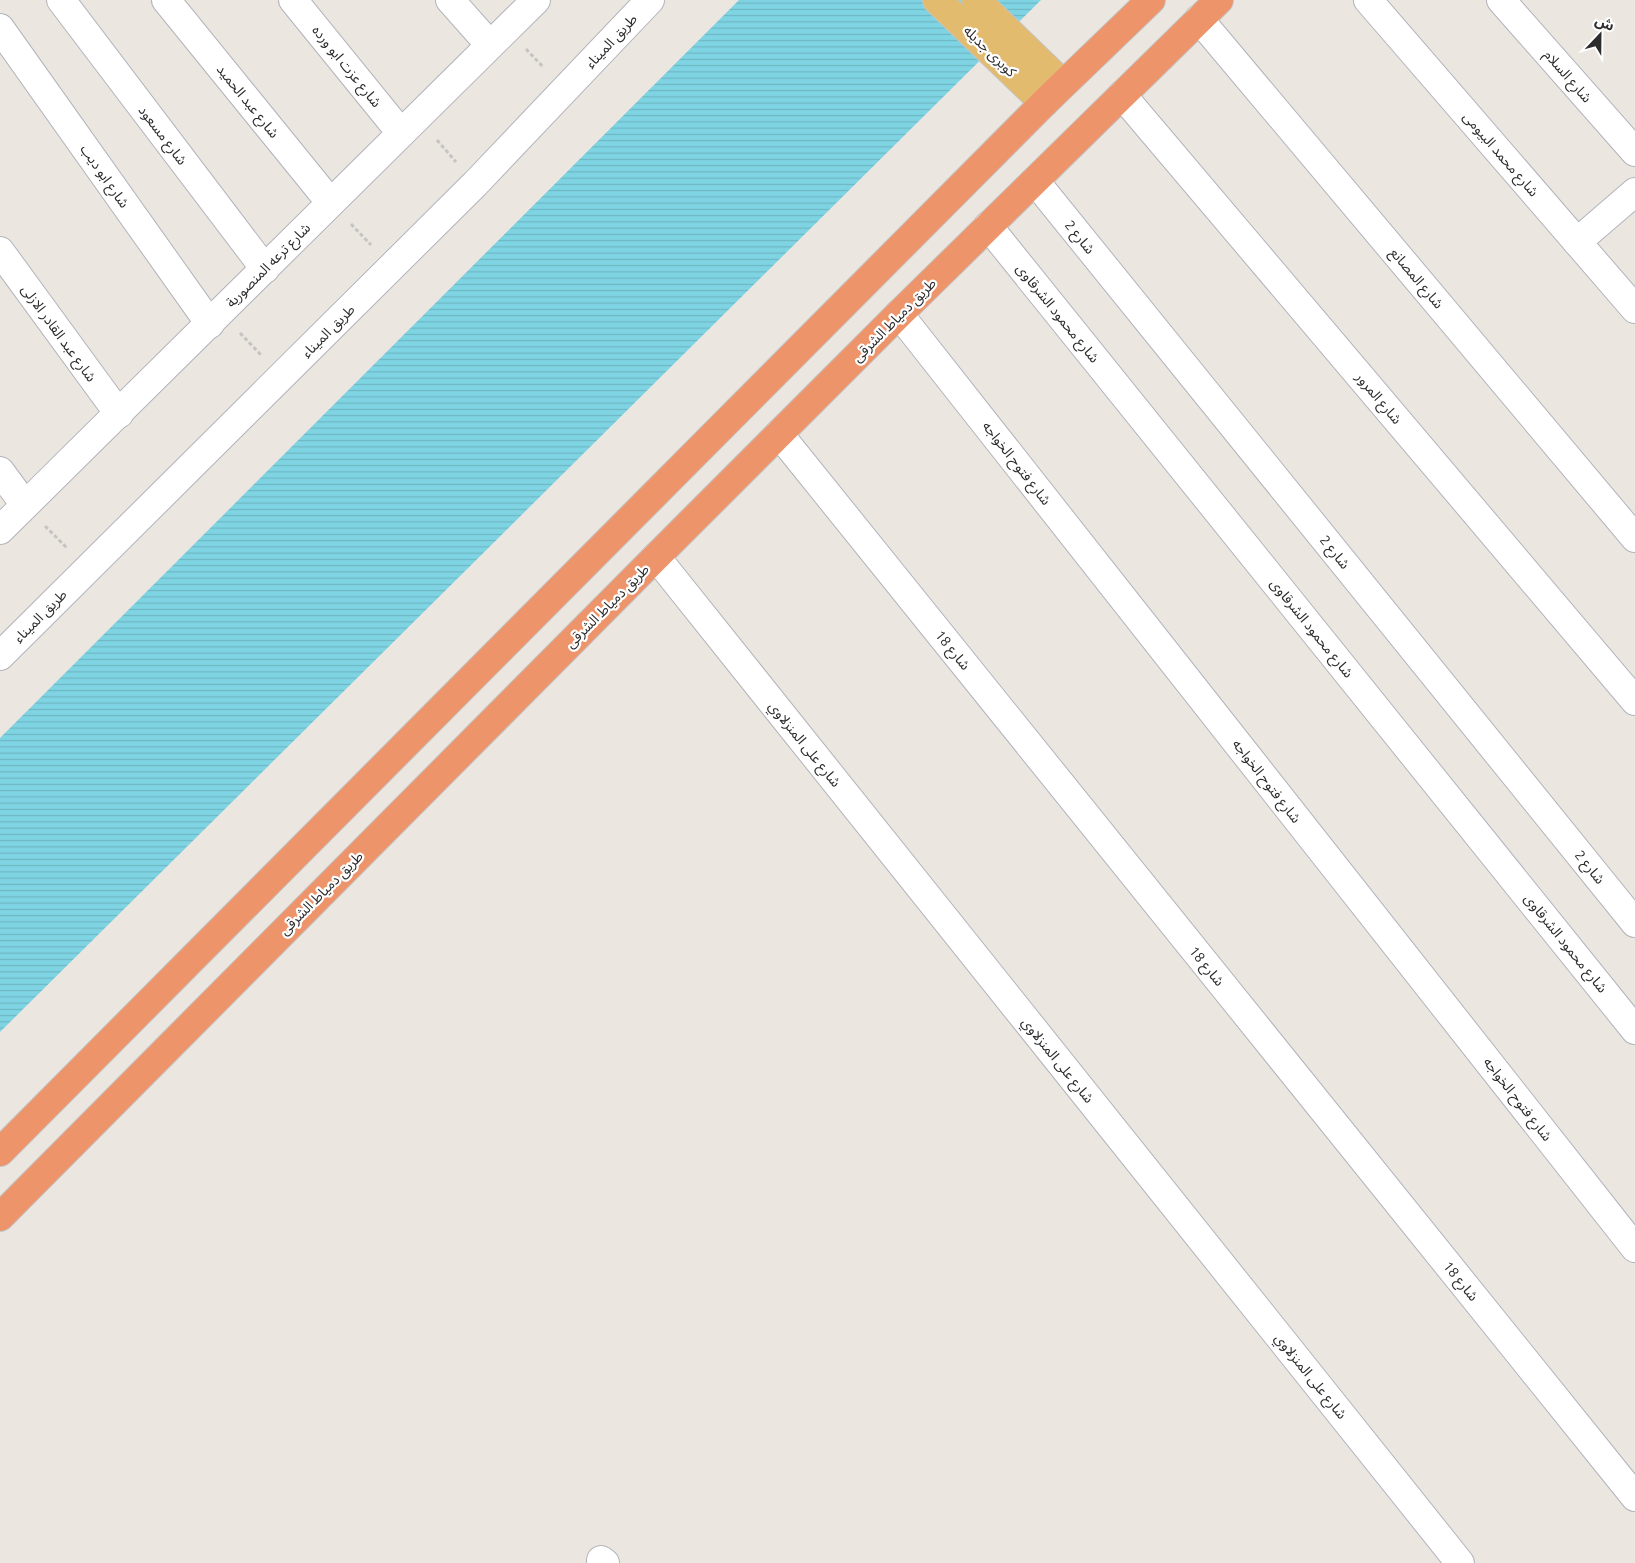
<svg xmlns="http://www.w3.org/2000/svg" width="1635" height="1563" viewBox="0 0 1635 1563" font-family="Ubuntu,'Noto Sans Arabic',sans-serif">
	<defs>
		<pattern id="water-rules" width="6" height="5" patternUnits="userSpaceOnUse" patternTransform="scale(1.25)"><rect width="6" height="5" fill="#7fd4e3"/><path d="M0 2.5h6" fill="none" stroke="#6eb6c3"/></pattern>
	</defs>
	<rect width="100%" height="100%" fill="#ece6e0"/>
	<path fill="url(#water-rules)" d="M739 0H1041L0 1032V738Z"/>
	<g fill="none" stroke-linecap="round" stroke-linejoin="round">
		<g stroke="#b1b4bb" stroke-width="30">
			<g id="minor">
				<path d="M61 0 265 269"/>
				<path d="M166 0 330 202"/>
				<path d="M293 0 401 133"/>
				<path d="M450 0 490 45"/>
				<path d="M1368 0 1635 309"/>
				<path d="M1501 0 1635 152"/>
				<path d="M1199 19 1635 538"/>
				<path d="M0 28 210 324"/>
				<path d="M1122 95 1635 701"/>
				<path d="M1035 181 1635 923"/>
				<path d="M988 226 1635 1030"/>
				<path d="M1577 242 1635 192"/>
				<path d="M0 251 119 414"/>
				<path d="M899 314 1635 1248"/>
				<path d="M779 434 1635 1497"/>
				<path d="M0 471 25 505"/>
				<path d="M0 530C179 354 356 176 536 0"/>
				<path d="M656 557 1460 1563"/>
				<path d="M0 656 475 184 650 0"/>
				<path d="M601 1560 605 1563"/>
			</g>
		</g>
		<g stroke="#c4c4c4" stroke-width="30">
			<g id="major">
				<path d="M937 0 1044 103"/>
				<path d="M976 0 1063 84"/>
			</g>
		</g>
		<g stroke="#c4c4c4" stroke-width="30">
			<g id="highway">
				<path d="M0 1152 1044 103 1151 0"/>
				<path d="M0 1217 656 557 899 314 1219 0"/>
			</g>
		</g>
		<g stroke="#c4c4c4" stroke-width="3" stroke-dasharray="4 2.5" stroke-linecap="butt">
			<path d="M526 49 544 68"/>
			<path d="M437 140 456 162"/>
			<path d="M351 224 371 245"/>
			<path d="M240 333 262 356"/>
			<path d="M45 526 67 548"/>
		</g>
		<use href="#minor" stroke="#fff" stroke-width="28"/>
		<use href="#major" stroke="#e3bb6f" stroke-width="28"/>
		<use href="#highway" stroke="#ee946a" stroke-width="28"/>
	</g>
	<g text-anchor="middle" stroke-width="4.5" stroke-linejoin="round" paint-order="stroke">
		<g font-size="14" fill="#2c2c2c" stroke="#fff">
			<text transform="translate(611 41) rotate(-47)" y="5">طريق الميناء</text>
			<text transform="translate(990 51) rotate(44)" y="5">كوبرى جديله</text>
			<text transform="translate(347 66) rotate(51)" y="5">شارع عزت ابو ورده</text>
			<text transform="translate(1568 76) rotate(49)" y="5">شارع السلام</text>
			<text transform="translate(248 101) rotate(51)" y="5">شارع عبد الحميد</text>
			<text transform="translate(163 135) rotate(53)" y="5">شارع مسعود</text>
			<text transform="translate(1501 154) rotate(49)" y="5">شارع محمد البيومى</text>
			<text transform="translate(105 176) rotate(55)" y="5">شارع ابو ديب</text>
			<text transform="translate(1080 237) rotate(51)" y="5">شارع 2</text>
			<text transform="translate(268 265) rotate(-45)" y="5">شارع ترعه المنصورية</text>
			<text transform="translate(1417 278) rotate(50)" y="5">شارع المصانع</text>
			<text transform="translate(1058 313) rotate(51)" y="5">شارع محمود الشرقاوى</text>
			<text transform="translate(894 320) rotate(-45)" y="5">طريق دمياط الشرقى</text>
			<text transform="translate(328 331) rotate(-45)" y="5">طريق الميناء</text>
			<text transform="translate(59 333) rotate(54)" y="5">شارع عبد القادر الازلى</text>
			<text transform="translate(1379 398) rotate(50)" y="5">شارع المرور</text>
			<text transform="translate(1017 463) rotate(52)" y="5">شارع فتوح الخواجه</text>
			<text transform="translate(1335 552) rotate(51)" y="5">شارع 2</text>
			<text transform="translate(607 606) rotate(-45)" y="5">طريق دمياط الشرقى</text>
			<text transform="translate(40 616) rotate(-45)" y="5">طريق الميناء</text>
			<text transform="translate(1312 628) rotate(51)" y="5">شارع محمود الشرقاوى</text>
			<text transform="translate(953 650) rotate(51)" y="5">شارع 18</text>
			<text transform="translate(805 744) rotate(51)" y="5">شارع على المنزلاوي</text>
			<text transform="translate(1267 781) rotate(52)" y="5">شارع فتوح الخواجه</text>
			<text transform="translate(1590 867) rotate(51)" y="5">شارع 2</text>
			<text transform="translate(321 893) rotate(-45)" y="5">طريق دمياط الشرقى</text>
			<text transform="translate(1566 943) rotate(51)" y="5">شارع محمود الشرقاوى</text>
			<text transform="translate(1207 966) rotate(51)" y="5">شارع 18</text>
			<text transform="translate(1058 1060) rotate(51)" y="5">شارع على المنزلاوي</text>
			<text transform="translate(1518 1099) rotate(52)" y="5">شارع فتوح الخواجه</text>
			<text transform="translate(1461 1281) rotate(51)" y="5">شارع 18</text>
			<text transform="translate(1311 1376) rotate(51)" y="5">شارع على المنزلاوي</text>
		</g>
	</g>
	<g transform="translate(1600 35) rotate(22)" stroke="#ffffff" stroke-width="4" paint-order="stroke">
	<path d="M0-4L9 19L0 12L-9 19Z" fill="#2c2c2c"/>
	<text y="-8" font-size="14" font-weight="bold" text-anchor="middle" fill="#2c2c2c">ش</text>
	</g>
</svg>
